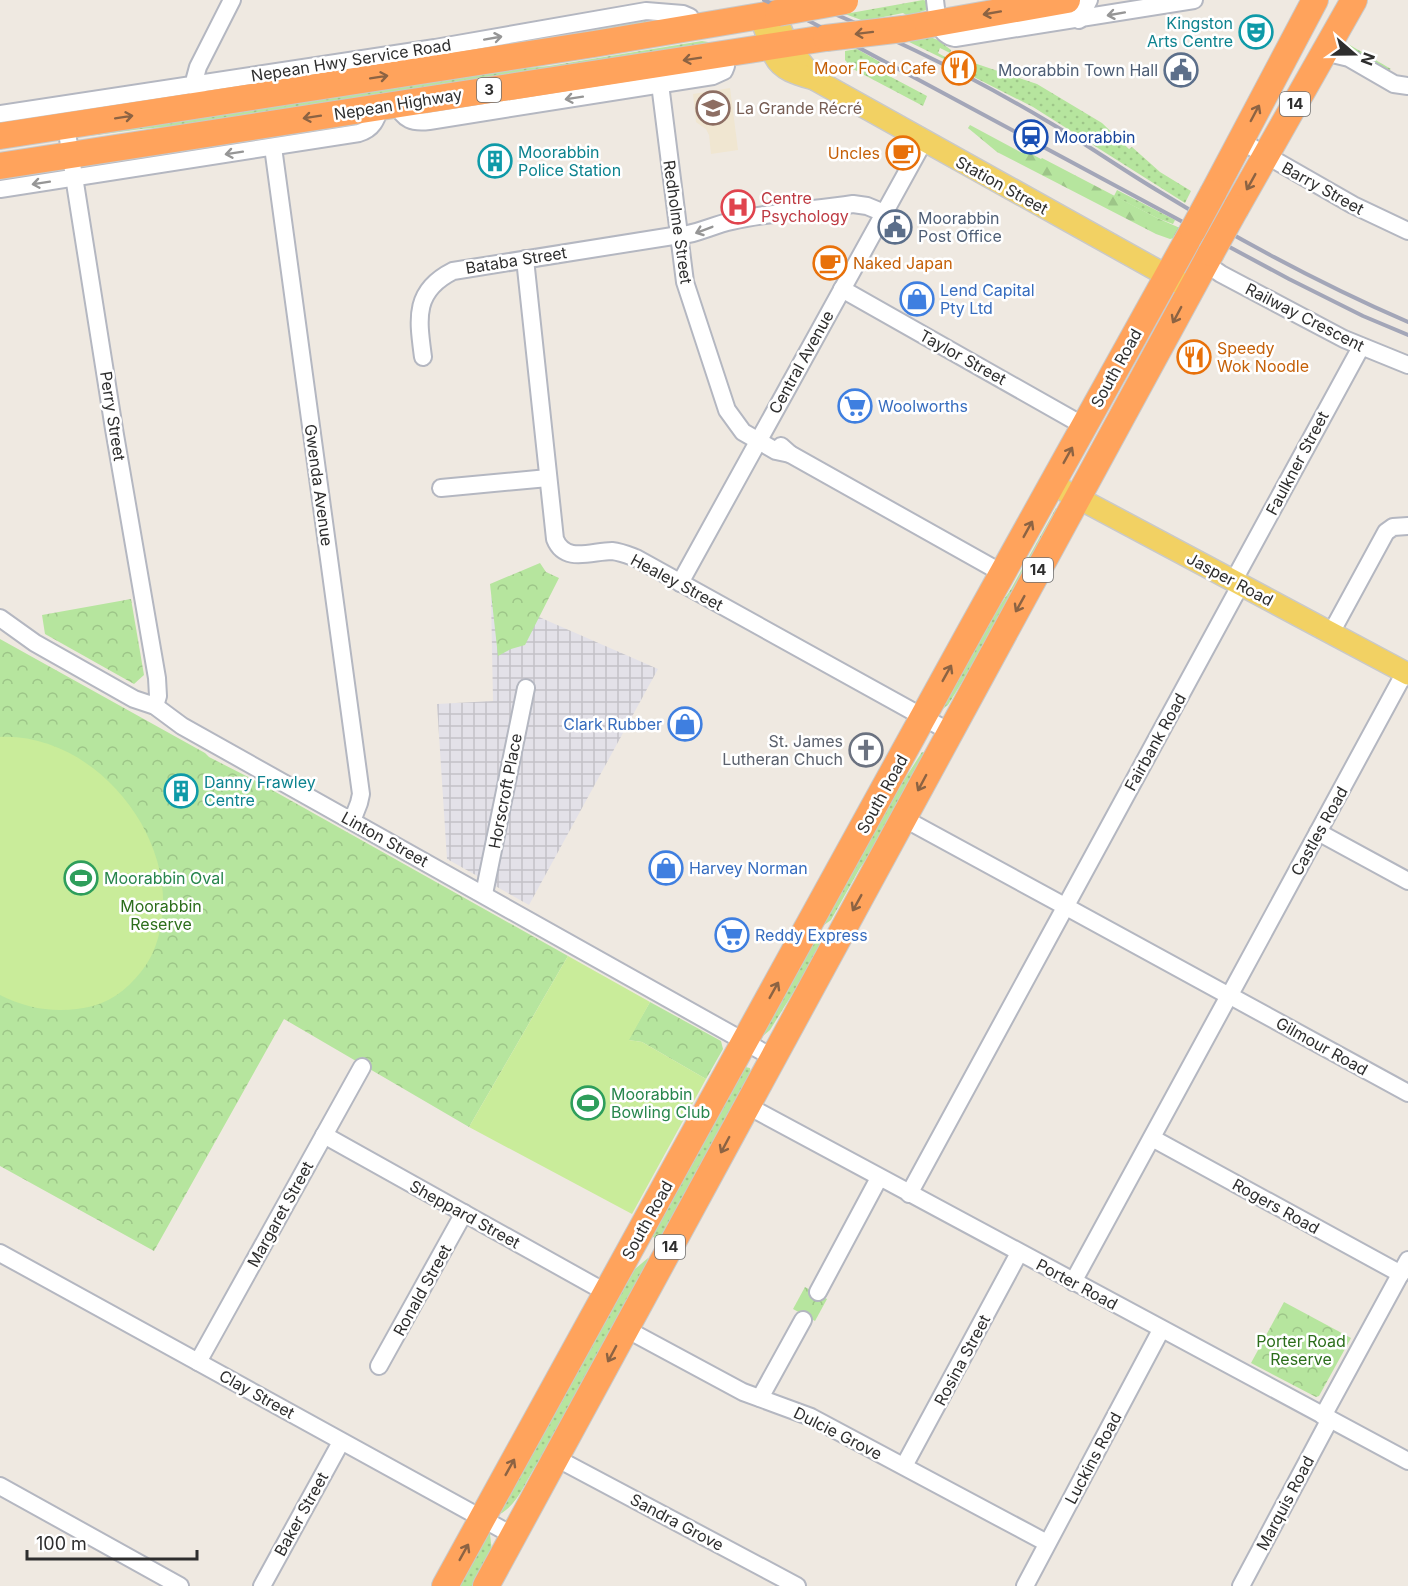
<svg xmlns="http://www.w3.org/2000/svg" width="1408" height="1586" viewBox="0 0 1408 1586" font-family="Inter,sans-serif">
	<defs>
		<pattern id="industrial-grid" width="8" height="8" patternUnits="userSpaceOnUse" patternTransform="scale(1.5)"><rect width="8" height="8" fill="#e3e1e8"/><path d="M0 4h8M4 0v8" fill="none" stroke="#c3c1c7"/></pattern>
		<pattern id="grass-dots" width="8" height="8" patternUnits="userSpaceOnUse" patternTransform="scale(1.5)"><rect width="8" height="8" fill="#b6e59e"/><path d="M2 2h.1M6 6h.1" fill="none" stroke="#9dc588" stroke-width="1.8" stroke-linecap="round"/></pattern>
		<pattern id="forest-firs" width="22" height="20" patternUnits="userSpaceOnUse" patternTransform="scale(1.5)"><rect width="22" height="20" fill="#b6e59e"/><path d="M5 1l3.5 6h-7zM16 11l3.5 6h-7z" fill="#9dc588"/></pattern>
		<pattern id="park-crowns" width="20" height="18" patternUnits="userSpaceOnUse" patternTransform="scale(1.5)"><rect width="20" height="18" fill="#b6e59e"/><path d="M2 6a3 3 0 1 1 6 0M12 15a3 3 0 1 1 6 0" fill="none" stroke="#9dc588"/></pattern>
	</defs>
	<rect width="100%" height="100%" fill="#efe9e1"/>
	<path fill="url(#industrial-grid)" d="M491 596 658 669 529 905 447 859 437 704 493 701Z"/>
	<path fill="#f0e6d1" d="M730 88 738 150 711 154 709 135 706 129 696 122 693 94Z"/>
	<g fill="url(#grass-dots)">
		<path d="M923 0 927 1 926 10 908 16 903 13 864 21 845 14Z"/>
		<path d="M624 17 685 19 439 58 443 52Z"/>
		<path d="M930 37 938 40 951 50 950 53 940 48 938 53 947 58 946 60 903 39Z"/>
		<path d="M702 41 714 43 221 122 141 129 89 136V132L448 75 549 66Z"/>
		<path d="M1348 44 1391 69 1389 70 1360 55 1345 50Z"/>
		<path d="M857 49 880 62 876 69 927 96 923 106 853 69 845 60V51Z"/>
		<path d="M974 63 1037 84 1102 123 1129 149 1132 147 1160 172 1191 191 1185 203 1033 107 966 73Z"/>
		<path d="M1117 190 1175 220 1173 224 1157 218 1114 196Z"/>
		<path d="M1056 508 1059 510 987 641 948 705 940 711 966 656 1011 589Z"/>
		<path d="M922 752 926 753 888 828 860 868 831 920 820 928 858 852Z"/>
		<path d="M827 934 829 935 770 1030 763 1036 762 1033 813 936Z"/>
		<path d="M745 1067 750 1068 751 1073 660 1241 650 1235Z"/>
		<path d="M648 1258 647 1265C611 1333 577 1403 535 1467 524 1484 518 1504 500 1514L587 1349 603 1326 635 1269Z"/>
		<path d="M484 1533 490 1534 492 1552 477 1586H454Z"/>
	</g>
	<path fill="url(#forest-firs)" d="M970 125 1022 153 1024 150 1041 159 1042 158 1157 218 1180 228 1174 238 1170 239 1156 234 997 152 968 128Z"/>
	<g fill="url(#park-crowns)">
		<path d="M540 563 546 572 559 578 525 645 511 649 498 656 490 584Z"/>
		<path d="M131 599 144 675 134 684 45 634 42 615Z"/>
		<path d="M0 639 205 753 209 757 256 781 568 956 469 1127 284 1019 154 1251 0 1166Z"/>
		<path d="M650 1002 721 1041 723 1049 706 1079 642 1042 628 1040Z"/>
		<path d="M805 1287 827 1299 815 1321 793 1309Z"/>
		<path d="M1284 1302 1351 1338 1319 1396 1316 1397 1251 1363Z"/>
	</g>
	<g fill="#c9ec9a">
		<path d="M0 737C88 733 168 823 163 910 161 929 157 949 146 965 133 984 115 1000 93 1006 61 1014 29 1010 0 995Z"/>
		<path d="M568 956 650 1002 629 1040 642 1042 706 1079 632 1214 469 1127Z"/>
	</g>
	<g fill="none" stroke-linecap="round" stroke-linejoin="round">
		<g stroke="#b4b7c1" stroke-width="20">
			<g id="minor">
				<path d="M935 0C937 16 937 35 955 38L1194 0"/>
				<path d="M1079 20 1089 0"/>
				<path d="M1324 52 1349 58 1394 84 1408 86"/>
				<path d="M660 84 685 282 727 410 743 432 776 451 790 454"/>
				<path d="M198 95 195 78 198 67 232 0"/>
				<path d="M397 104C403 120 413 123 429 121L713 76 724 71 726 66 724 54"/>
				<path d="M0 114 435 48 646 11 683 14 690 17 695 27"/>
				<path d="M66 126 114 429 157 678 158 696 155 706"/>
				<path d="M1241 141 1353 205 1408 231"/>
				<path d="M273 147 361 794 359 803 352 821"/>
				<path d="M0 189 359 133C373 129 376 120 381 106"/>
				<path d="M525 259 555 539C565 564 592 551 612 551 621 552 628 555 636 558L950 732"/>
				<path d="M1205 263 1221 274 1344 339 1408 365"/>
				<path d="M842 289 1084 426"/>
				<path d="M423 357C418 319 413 291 453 271L673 236C697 235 709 226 732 221 771 212 813 210 853 204L867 206 884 213"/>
				<path d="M781 446 790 454 1002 573"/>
				<path d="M441 488 548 478"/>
				<path d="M1234 580 1361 347"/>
				<path d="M680 583 924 141"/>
				<path d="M0 618 35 643 134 699 155 706 182 726 772 1057"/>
				<path d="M1331 633 1386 532 1393 527 1408 526"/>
				<path d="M903 818 1059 903"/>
				<path d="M1318 832 1408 881"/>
				<path d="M484 894 526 688"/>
				<path d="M1069 900 1241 584"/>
				<path d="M1072 910 1222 992"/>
				<path d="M1233 989 1405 672"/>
				<path d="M1236 999 1408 1093"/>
				<path d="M746 1105 1408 1461"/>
				<path d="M324 1135 607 1293"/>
				<path d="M1152 1138 1401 1274"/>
				<path d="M909 1194 1062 913"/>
				<path d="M0 1253 514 1536"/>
				<path d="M1073 1282 1225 1003"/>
				<path d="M818 1292 879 1178"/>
				<path d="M626 1329 743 1392 811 1417 1047 1543"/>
				<path d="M198 1362 362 1067"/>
				<path d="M379 1366 464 1213"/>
				<path d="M760 1398 803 1320"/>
				<path d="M1323 1416 1408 1260"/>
				<path d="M556 1458 797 1586"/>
				<path d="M904 1466 1019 1253"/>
				<path d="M0 1486 180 1586"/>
				<path d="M262 1586 341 1442"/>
				<path d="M1025 1586 1161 1330"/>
				<path d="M1241 1586 1330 1419"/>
			</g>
		</g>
		<g stroke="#c9c9c9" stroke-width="24">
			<g id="major">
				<path d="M774 13 787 44 814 79"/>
				<path d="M760 16 775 57C782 71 800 75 814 79L1180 283"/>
				<path d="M1052 484 1408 674"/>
			</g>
		</g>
		<g stroke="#c9c9c9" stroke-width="28">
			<g id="highway">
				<path d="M903 29 1067 0"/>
				<path d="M0 136 594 44 778 13"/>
				<path d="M0 166 826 38"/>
				<path d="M1213 193 1315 0"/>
				<path d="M1236 208 1354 0"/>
				<path d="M445 1586 972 628 1193 230"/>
				<path d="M486 1586 1211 253"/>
			</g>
		</g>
		<use href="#minor" stroke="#fff" stroke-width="16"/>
		<use href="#major" stroke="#f2d163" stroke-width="21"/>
		<use href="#highway" stroke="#ffa35c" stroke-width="26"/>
		<g stroke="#a3a6b8" stroke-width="4">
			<path d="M764 0 811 22 1289 279 1363 316 1408 335"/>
			<path d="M801 0C887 35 972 76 1052 124 1089 146 1123 170 1160 192 1239 240 1323 285 1408 322"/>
		</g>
		<g stroke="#c9c9c9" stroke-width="28" stroke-linecap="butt">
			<g id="highway-bridge">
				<path d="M778 13 845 1"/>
				<path d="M826 38 903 29"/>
				<path d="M1193 230 1213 193"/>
				<path d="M1211 253 1236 208"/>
			</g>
		</g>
		<use href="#highway-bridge" stroke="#ffa35c" stroke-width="26"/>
	</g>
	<defs><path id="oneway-shaft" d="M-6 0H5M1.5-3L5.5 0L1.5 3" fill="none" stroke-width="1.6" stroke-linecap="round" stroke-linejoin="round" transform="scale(1.5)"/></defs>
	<g stroke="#8c6343">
		<use href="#oneway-shaft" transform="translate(992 13) rotate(170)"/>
		<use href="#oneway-shaft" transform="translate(864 33) rotate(173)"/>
		<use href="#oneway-shaft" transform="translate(692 59) rotate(171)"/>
		<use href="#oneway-shaft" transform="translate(379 77) rotate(-9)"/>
		<use href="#oneway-shaft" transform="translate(1255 113) rotate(-62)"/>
		<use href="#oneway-shaft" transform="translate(124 117) rotate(-9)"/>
		<use href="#oneway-shaft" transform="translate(312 117) rotate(171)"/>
		<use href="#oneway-shaft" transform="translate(1251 182) rotate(119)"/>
		<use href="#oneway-shaft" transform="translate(1177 315) rotate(118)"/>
		<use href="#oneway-shaft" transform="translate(1068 455) rotate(-61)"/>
		<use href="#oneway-shaft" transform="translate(1028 529) rotate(-61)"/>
		<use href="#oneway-shaft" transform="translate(1020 604) rotate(119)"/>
		<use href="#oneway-shaft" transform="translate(947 673) rotate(-61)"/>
		<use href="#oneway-shaft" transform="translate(922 783) rotate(118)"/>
		<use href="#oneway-shaft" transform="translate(857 903) rotate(119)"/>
		<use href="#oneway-shaft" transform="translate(774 990) rotate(-61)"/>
		<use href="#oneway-shaft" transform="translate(725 1145) rotate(118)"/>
		<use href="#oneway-shaft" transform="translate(612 1354) rotate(118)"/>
		<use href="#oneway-shaft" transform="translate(510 1467) rotate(-61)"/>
		<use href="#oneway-shaft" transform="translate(464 1552) rotate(-61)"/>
	</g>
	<g stroke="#969696">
		<use href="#oneway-shaft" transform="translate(1116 14) rotate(170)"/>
		<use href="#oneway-shaft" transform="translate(493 38) rotate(-10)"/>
		<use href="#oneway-shaft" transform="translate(574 98) rotate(171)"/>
		<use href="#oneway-shaft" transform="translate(234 153) rotate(171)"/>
		<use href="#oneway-shaft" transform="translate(41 183) rotate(171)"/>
		<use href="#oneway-shaft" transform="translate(704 230) rotate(159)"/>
	</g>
	<defs>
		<g id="theatre-ring" transform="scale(1.725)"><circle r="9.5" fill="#fff" stroke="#0f9aa8" stroke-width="1.5"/><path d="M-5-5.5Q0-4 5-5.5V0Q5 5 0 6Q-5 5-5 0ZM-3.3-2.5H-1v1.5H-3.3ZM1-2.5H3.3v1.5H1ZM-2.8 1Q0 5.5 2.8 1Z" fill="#0f9aa8"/></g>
		<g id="restaurant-ring" transform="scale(1.725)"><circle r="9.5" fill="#fff" stroke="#e8710a" stroke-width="1.5"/><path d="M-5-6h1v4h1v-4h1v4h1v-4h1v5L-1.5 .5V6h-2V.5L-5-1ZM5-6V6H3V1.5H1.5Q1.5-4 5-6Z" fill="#e8710a"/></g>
		<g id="civic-ring" transform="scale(1.725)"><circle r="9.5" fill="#fff" stroke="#5c6f8a" stroke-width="1.5"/><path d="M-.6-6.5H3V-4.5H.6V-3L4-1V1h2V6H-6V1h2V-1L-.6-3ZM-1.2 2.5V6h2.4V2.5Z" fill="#5c6f8a"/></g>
		<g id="school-ring" transform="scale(1.725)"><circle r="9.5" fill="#fff" stroke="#8d6e63" stroke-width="1.5"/><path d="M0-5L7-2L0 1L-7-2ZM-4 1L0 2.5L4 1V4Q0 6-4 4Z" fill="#8d6e63"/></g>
		<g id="station-ring" transform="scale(1.725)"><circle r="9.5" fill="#fff" stroke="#1a4fb4" stroke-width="1.5"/><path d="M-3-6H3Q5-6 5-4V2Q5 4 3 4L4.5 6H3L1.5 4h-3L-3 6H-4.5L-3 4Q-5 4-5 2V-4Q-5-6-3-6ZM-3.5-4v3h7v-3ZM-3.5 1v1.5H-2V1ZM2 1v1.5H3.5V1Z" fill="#1a4fb4"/></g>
		<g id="cafe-ring" transform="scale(1.725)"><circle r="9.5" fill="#fff" stroke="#e8710a" stroke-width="1.5"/><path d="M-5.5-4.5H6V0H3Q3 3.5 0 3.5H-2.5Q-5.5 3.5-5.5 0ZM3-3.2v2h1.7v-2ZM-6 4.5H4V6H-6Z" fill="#e8710a"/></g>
		<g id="building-ring" transform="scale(1.725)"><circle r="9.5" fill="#fff" stroke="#0f9aa8" stroke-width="1.5"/><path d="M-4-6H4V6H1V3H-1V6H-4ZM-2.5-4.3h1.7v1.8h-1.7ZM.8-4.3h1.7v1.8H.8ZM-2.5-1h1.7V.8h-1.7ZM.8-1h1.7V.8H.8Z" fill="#0f9aa8"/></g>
		<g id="hospital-ring" transform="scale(1.725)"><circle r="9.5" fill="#fff" stroke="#e0444e" stroke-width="1.5"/><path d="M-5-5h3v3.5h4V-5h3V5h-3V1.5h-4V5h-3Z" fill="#e0444e"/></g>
		<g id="shop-ring" transform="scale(1.725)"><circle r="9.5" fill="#fff" stroke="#3f7fe0" stroke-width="1.5"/><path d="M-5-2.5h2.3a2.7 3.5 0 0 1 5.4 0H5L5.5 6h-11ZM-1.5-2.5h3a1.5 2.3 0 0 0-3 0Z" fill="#3f7fe0"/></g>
		<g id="supermarket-ring" transform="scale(1.725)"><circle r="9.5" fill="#fff" stroke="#3f7fe0" stroke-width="1.5"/><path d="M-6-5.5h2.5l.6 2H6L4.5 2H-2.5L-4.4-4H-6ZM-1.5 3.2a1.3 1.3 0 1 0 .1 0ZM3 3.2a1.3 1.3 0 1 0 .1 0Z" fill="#3f7fe0"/></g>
		<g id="church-ring" transform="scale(1.725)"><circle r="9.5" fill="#fff" stroke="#6b7280" stroke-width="1.5"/><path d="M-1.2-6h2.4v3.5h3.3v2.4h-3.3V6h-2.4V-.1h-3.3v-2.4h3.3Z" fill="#6b7280"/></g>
		<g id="stadium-ring" transform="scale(1.725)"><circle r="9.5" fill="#fff" stroke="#2e9e5b" stroke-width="1.5"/><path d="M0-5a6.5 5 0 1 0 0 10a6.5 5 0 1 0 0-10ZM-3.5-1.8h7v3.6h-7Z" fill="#2e9e5b"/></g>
	</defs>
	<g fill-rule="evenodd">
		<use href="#theatre-ring" x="1256" y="32"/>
		<use href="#restaurant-ring" x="959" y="68"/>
		<use href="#civic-ring" x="1181" y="70"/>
		<use href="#school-ring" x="713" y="108"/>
		<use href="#station-ring" x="1031" y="137"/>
		<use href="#cafe-ring" x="903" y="153"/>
		<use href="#building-ring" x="495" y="161"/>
		<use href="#hospital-ring" x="738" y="207"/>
		<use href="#civic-ring" x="895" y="227"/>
		<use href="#cafe-ring" x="830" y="263"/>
		<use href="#shop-ring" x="917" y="299"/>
		<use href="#restaurant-ring" x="1194" y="357"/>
		<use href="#supermarket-ring" x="855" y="406"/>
		<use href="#shop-ring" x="685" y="724"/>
		<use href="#church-ring" x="866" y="750"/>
		<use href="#building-ring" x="181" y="791"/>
		<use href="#shop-ring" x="666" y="868"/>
		<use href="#stadium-ring" x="81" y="878"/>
		<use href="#supermarket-ring" x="732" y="935"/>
		<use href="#stadium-ring" x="588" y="1103"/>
	</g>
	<g text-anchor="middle" stroke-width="5" stroke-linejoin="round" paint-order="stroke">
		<g fill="#fff" stroke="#6d6d6d" stroke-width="1.5">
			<rect x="477" y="78" width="24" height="24" rx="4.5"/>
			<rect x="1280" y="92" width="30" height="24" rx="4.5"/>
			<rect x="1023" y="558" width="30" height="24" rx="4.5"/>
			<rect x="655" y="1235" width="30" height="24" rx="4.5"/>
		</g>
		<g font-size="15" font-weight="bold" fill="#2e2e2e">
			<text x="489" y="95">3</text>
			<text x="1295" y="109">14</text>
			<text x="1038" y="575">14</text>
			<text x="670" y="1252">14</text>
		</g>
		<g font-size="16" fill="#0d838f" stroke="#fff" text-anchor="start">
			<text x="1233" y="29" text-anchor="end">Kingston<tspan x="1233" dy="18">Arts Centre</tspan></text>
			<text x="518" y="158">Moorabbin<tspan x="518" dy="18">Police Station</tspan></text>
			<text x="204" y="788">Danny Frawley<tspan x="204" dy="18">Centre</tspan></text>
		</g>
		<g font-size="16" fill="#2e2e2e" stroke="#fff">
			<text transform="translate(351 60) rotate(-9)" y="6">Nepean Hwy Service Road</text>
			<text transform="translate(398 104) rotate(-9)" y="6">Nepean Highway</text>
			<text transform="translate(1002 185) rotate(29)" y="6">Station Street</text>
			<text transform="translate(1323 188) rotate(29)" y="6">Barry Street</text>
			<text transform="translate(678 222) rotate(82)" y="6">Redholme Street</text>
			<text transform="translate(516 260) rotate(-9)" y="6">Bataba Street</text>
			<text transform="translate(1305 317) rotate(27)" y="6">Railway Crescent</text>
			<text transform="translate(963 357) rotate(29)" y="6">Taylor Street</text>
			<text transform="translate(801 362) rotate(-61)" y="6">Central Avenue</text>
			<text transform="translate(1116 368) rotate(-61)" y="6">South Road</text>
			<text transform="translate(113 416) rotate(81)" y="6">Perry Street</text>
			<text transform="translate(1297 463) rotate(-62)" y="6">Faulkner Street</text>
			<text transform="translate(319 485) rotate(82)" y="6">Gwenda Avenue</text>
			<text transform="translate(1230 579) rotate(28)" y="6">Jasper Road</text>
			<text transform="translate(677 582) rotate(28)" y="6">Healey Street</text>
			<text transform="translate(1155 742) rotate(-61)" y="6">Fairbank Road</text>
			<text transform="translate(505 791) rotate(-79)" y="6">Horscroft Place</text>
			<text transform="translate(882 794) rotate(-61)" y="6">South Road</text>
			<text transform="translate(1319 831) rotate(-61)" y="6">Castles Road</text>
			<text transform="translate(385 839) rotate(29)" y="6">Linton Street</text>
			<text transform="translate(1322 1046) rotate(29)" y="6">Gilmour Road</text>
			<text transform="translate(1276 1206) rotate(29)" y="6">Rogers Road</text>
			<text transform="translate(280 1214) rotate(-61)" y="6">Margaret Street</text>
			<text transform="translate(465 1214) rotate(29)" y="6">Sheppard Street</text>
			<text transform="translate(647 1220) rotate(-61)" y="6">South Road</text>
			<text transform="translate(1077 1284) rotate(28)" y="6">Porter Road</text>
			<text transform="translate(422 1290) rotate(-61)" y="6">Ronald Street</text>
			<text transform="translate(962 1360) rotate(-62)" y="6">Rosina Street</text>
			<text transform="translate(257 1394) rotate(29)" y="6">Clay Street</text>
			<text transform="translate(838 1433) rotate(27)" y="6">Dulcie Grove</text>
			<text transform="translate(1093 1458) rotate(-62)" y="6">Luckins Road</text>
			<text transform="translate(1285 1503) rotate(-62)" y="6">Marquis Road</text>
			<text transform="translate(301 1514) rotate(-61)" y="6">Baker Street</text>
			<text transform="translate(677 1522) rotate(28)" y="6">Sandra Grove</text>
		</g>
		<g font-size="16" fill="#c56008" stroke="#fff" text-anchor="end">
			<text x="936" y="74">Moor Food Cafe</text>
			<text x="880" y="159">Uncles</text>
			<text x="853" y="269" text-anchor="start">Naked Japan</text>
			<text x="1217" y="354" text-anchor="start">Speedy<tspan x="1217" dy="18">Wok Noodle</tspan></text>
		</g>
		<g font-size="16" fill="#4e5e75" stroke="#fff" text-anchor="end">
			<text x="1158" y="76">Moorabbin Town Hall</text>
			<text x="918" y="224" text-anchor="start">Moorabbin<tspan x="918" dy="18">Post Office</tspan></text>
		</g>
		<g font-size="16" fill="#785e54" stroke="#fff" text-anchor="start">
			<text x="736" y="114">La Grande Récré</text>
		</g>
		<g font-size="16" fill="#164399" stroke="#fff" text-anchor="start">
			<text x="1054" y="143">Moorabbin</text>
		</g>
		<g font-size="16" fill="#be3a42" stroke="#fff" text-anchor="start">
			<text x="761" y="204">Centre<tspan x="761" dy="18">Psychology</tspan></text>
		</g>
		<g font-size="16" fill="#366cbe" stroke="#fff" text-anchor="start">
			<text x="940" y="296">Lend Capital<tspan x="940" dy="18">Pty Ltd</tspan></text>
			<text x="878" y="412">Woolworths</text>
			<text x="662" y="730" text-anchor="end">Clark Rubber</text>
			<text x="689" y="874">Harvey Norman</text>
			<text x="755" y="941">Reddy Express</text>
		</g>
		<g font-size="16" fill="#5b616d" stroke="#fff" text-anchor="end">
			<text x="843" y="747">St. James<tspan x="843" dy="18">Lutheran Chuch</tspan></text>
		</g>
		<g font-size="16" fill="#27864d" stroke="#fff" text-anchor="start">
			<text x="104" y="884">Moorabbin Oval</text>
			<text x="611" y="1100">Moorabbin<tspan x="611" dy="18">Bowling Club</tspan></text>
		</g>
		<g font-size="16" fill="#2c6e1b" stroke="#fff">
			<text x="161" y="912">Moorabbin<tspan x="161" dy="18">Reserve</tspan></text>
			<text x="1301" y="1347">Porter Road<tspan x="1301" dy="18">Reserve</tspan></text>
		</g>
	</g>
	<g transform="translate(1354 54) rotate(110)" stroke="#ffffff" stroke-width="4.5" paint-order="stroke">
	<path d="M0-4.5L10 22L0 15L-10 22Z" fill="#2e2e2e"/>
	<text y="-9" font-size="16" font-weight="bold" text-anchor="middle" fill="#2e2e2e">N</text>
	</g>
	<path d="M27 1550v9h170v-9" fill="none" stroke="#2e2e2e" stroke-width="3"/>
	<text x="36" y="1550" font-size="18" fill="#2e2e2e" stroke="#ffffff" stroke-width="4.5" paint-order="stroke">100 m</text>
</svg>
